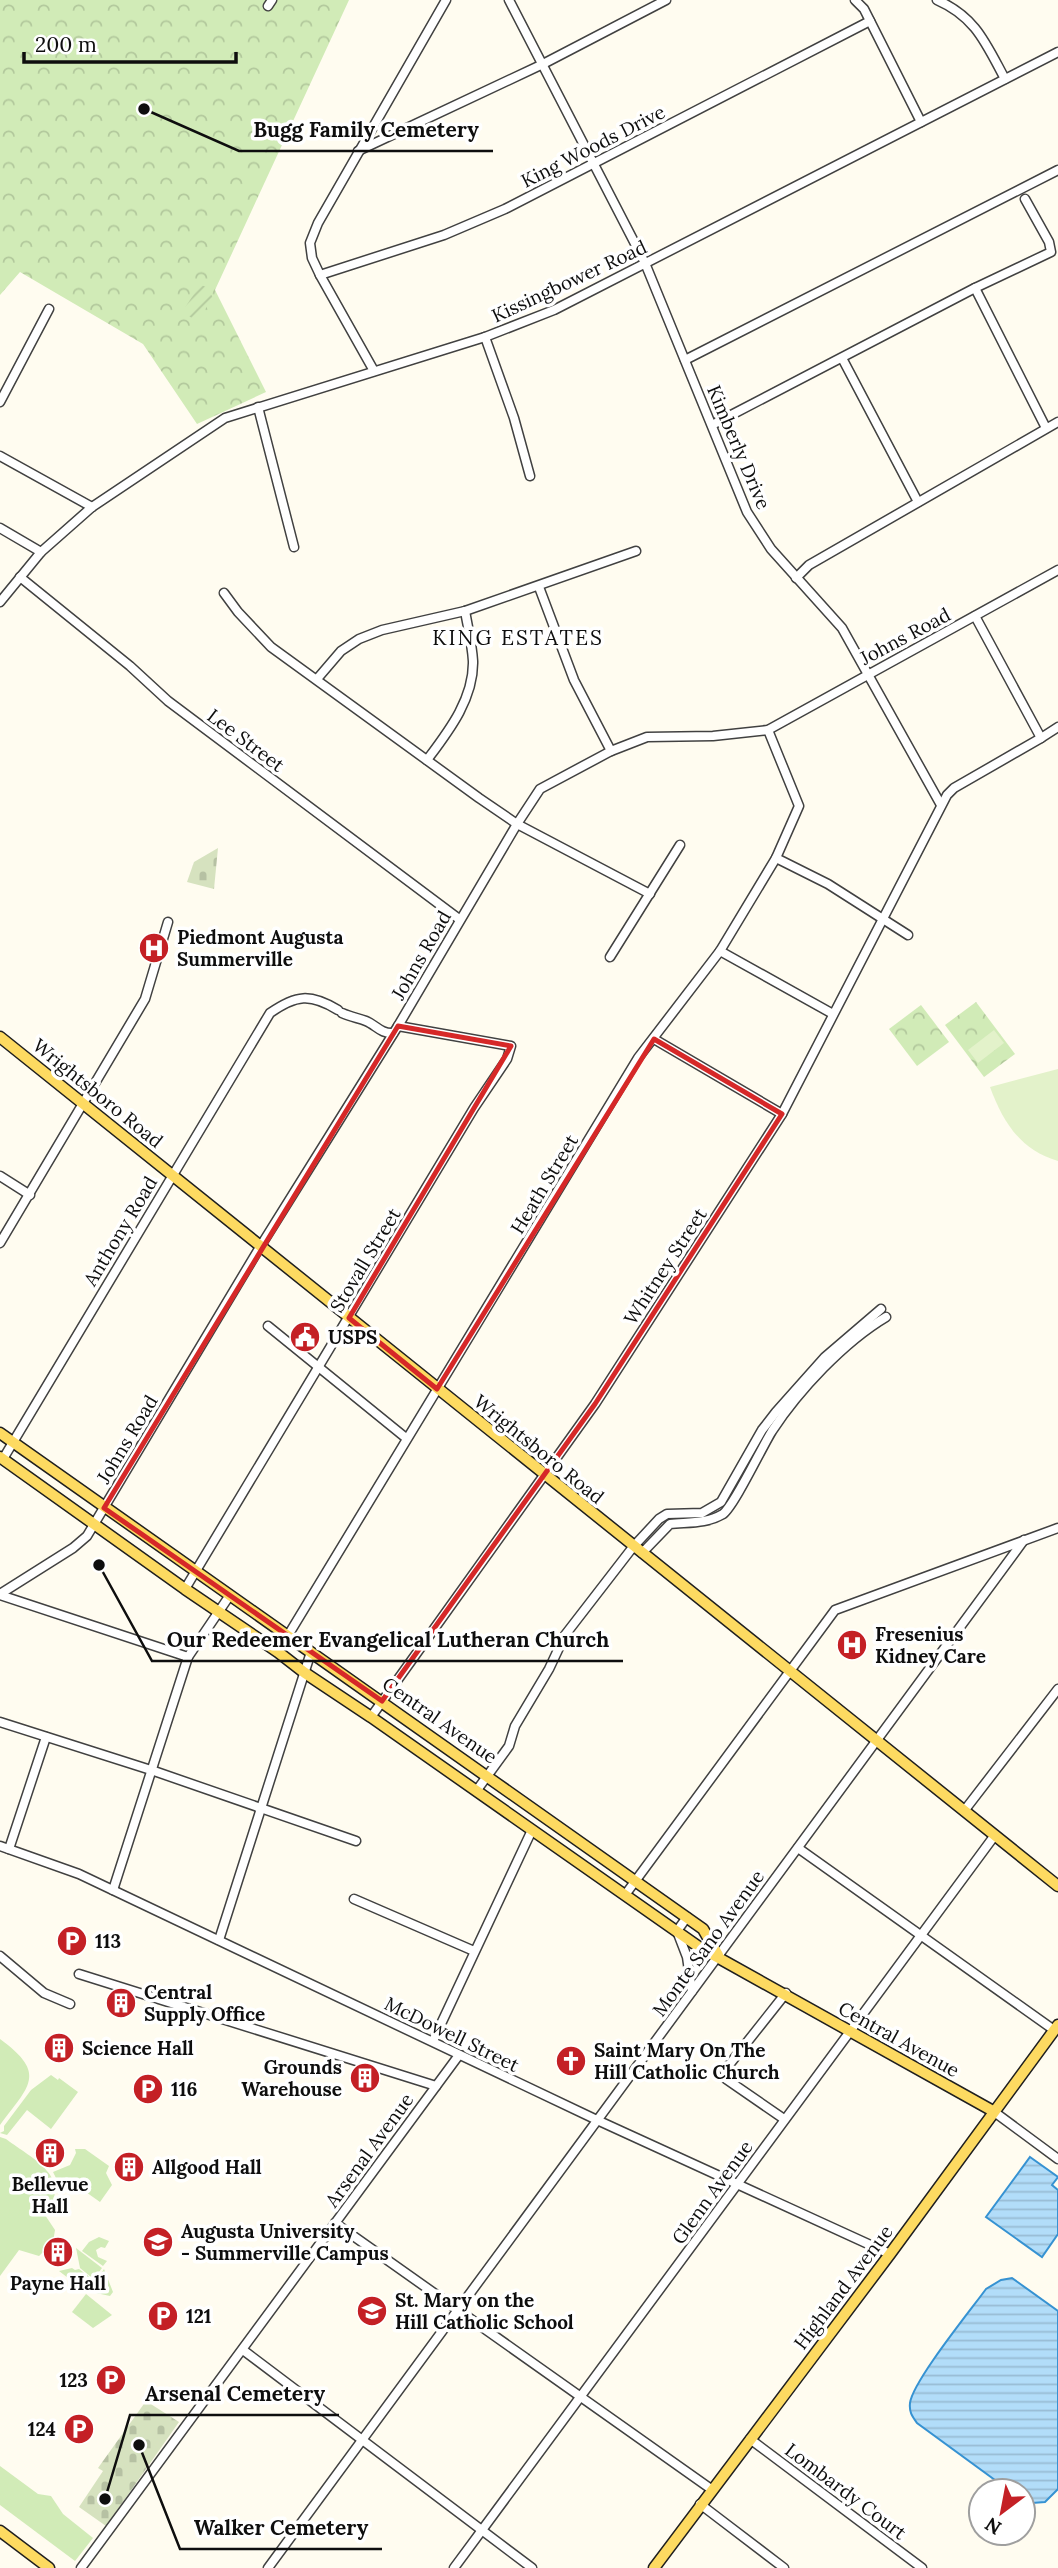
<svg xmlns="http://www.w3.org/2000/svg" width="1058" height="2568" viewBox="0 0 1058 2568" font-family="Lora,serif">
	<defs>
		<pattern id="cemetery-stones" width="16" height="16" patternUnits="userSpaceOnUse" patternTransform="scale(1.75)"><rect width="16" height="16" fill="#d6e2bf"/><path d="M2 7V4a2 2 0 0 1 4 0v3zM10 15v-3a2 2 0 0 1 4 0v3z" fill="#b6c1a3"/></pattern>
		<pattern id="park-crowns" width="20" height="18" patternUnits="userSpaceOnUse" patternTransform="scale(1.75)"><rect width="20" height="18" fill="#d1ebb7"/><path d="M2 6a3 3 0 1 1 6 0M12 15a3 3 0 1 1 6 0" fill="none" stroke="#b2c89c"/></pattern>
		<pattern id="garden-furrows" width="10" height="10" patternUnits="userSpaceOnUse" patternTransform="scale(1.75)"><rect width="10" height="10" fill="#d1ebb7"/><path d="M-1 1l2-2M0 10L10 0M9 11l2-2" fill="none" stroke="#b2c89c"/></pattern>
		<pattern id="water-rules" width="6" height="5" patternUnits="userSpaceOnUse" patternTransform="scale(1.75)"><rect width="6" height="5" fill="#b2ddf9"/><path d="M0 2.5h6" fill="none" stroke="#98bcd4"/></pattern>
	</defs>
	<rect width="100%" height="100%" fill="#fffcf0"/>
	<g fill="#d1ebb7">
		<path d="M0 2039C48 2074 29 2086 0 2125Z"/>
		<path d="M51 2075 58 2080 59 2078 78 2092 51 2129 27 2110 7 2135 0 2133 4 2131V2126L31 2090Z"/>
		<path d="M0 2137 6 2139C34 2160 74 2177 45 2215L55 2230 53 2242 39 2256 19 2250 0 2276Z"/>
		<path d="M75 2149H85L109 2166 106 2173 112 2185 100 2202 76 2185 72 2178 58 2182 53 2172 70 2165 76 2153Z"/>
		<path d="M99 2237 109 2241 105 2248 101 2247 96 2250 98 2257 107 2261 103 2266 82 2251 89 2242Z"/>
		<path d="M76 2248 102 2268 96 2276 91 2277 80 2268Z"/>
		<path d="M72 2268 75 2270 79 2269 91 2278V2282L85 2291 59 2271Z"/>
		<path d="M104 2269 113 2292 110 2296 87 2291 93 2284 97 2282 98 2278Z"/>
		<path d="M86 2294 112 2315 93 2328 72 2312Z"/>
		<path d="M0 2466 38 2494 51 2496 63 2514 93 2538 75 2561 0 2505Z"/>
	</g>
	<g fill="url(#cemetery-stones)">
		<path d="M218 848 214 889 187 882 194 862Z"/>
		<path d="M146 2401 179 2422 106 2526 79 2507 103 2471 98 2468Z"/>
	</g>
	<g fill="url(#park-crowns)">
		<path d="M0 0H349L215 290 266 392 197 424 143 344 20 272 0 295Z"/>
		<path d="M976 1002 1015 1054 984 1077 945 1025Z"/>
		<path d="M921 1005 949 1042 917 1066 889 1029Z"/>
	</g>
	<path fill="url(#garden-furrows)" d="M200 285 207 287 213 298 197 321 182 312Z"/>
	<g fill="#e3f2ca">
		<path d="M994 1030 1004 1043 978 1063 968 1050Z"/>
		<path d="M1058 1069V1161C1020 1150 1003 1122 990 1087Z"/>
	</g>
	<g fill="url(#water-rules)" stroke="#3692d2" stroke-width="2">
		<path d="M1030 2157 1058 2177 1052 2185 1058 2190V2234L1042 2257 986 2217Z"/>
		<path d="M1012 2278 1058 2311V2489L1045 2502 1032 2503 1023 2499V2491H1010L917 2423C912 2416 909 2412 910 2403 913 2381 970 2311 986 2289L1001 2280Z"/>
	</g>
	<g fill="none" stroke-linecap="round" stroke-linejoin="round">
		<g stroke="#414141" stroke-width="11">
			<g id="minor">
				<path d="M509 0 645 263 747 512 771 549 842 628 941 805"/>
				<path d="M855 0 864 9 921 122"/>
				<path d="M937 0C976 17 986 44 1005 79"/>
				<path d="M268 6 272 0"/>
				<path d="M358 151 543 64 666 0"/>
				<path d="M320 275 444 235 505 209 870 21"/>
				<path d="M975 288 1046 428"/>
				<path d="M485 337 514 418 530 476"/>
				<path d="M842 358 918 502"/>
				<path d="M685 360 1058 170"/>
				<path d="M374 371 320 275 312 258 310 243 318 223 446 0"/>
				<path d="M0 402 49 309"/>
				<path d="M258 407 294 547"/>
				<path d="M712 425 975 288 1051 252 1049 242 1025 199"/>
				<path d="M0 456 92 507"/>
				<path d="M0 528 41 552"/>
				<path d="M20 577 130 666 168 701 459 919"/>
				<path d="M796 578 809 565 1058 422"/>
				<path d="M539 587 574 680 611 751"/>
				<path d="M224 593 238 612 271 647 479 798 517 824 650 894"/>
				<path d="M0 602 41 552 92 507 225 418 485 337 554 310 1058 52"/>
				<path d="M317 679 341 651 359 639 382 630 465 611 636 551"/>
				<path d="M1041 738 1058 727"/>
				<path d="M427 760C448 732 474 699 473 661 472 644 468 628 465 611"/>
				<path d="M776 858 828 884 908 935"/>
				<path d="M720 951 833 1014"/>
				<path d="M610 957 680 845"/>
				<path d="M342 1013C351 1017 358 1018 366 1021 376 1025 381 1034 393 1033"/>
				<path d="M654 1039 782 1114"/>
				<path d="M0 1176 30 1195"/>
				<path d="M0 1243 145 999 168 922"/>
				<path d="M268 1326 406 1438"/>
				<path d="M3 1459 270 1013C296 995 310 993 338 1010"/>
				<path d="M642 1553 670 1524C689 1522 706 1524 723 1514 734 1506 762 1447 772 1431 799 1390 844 1342 886 1317"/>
				<path d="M185 1589 474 1108 507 1059 511 1046 398 1026"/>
				<path d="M0 1594 73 1548 87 1536 260 1247 398 1026 517 824 540 789 611 751 647 737 713 736 768 730 1058 570"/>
				<path d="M0 1595 188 1657"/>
				<path d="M278 1652 638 1058 720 951 776 858 799 806 768 730"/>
				<path d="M371 1717 595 1404 782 1114 947 795 954 788 1041 738 975 616"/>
				<path d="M0 1722 154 1771 356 1841"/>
				<path d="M477 1790 509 1746 515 1726 549 1669 565 1635 633 1547 659 1519 667 1514 702 1513 721 1502 762 1430 776 1412 825 1357 881 1309"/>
				<path d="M964 1811 1058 1689"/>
				<path d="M0 1846 79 1874 597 2120 890 2254"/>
				<path d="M798 1848 1054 2030"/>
				<path d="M9 1849 46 1737"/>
				<path d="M113 1890 188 1657 230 1595"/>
				<path d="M625 1895 835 1610 1058 1528"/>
				<path d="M354 1899 474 1951"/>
				<path d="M687 1917 677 1931 687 1957 692 1991"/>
				<path d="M219 1940 311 1652"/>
				<path d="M0 1956 44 1993 70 2004"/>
				<path d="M79 1974 436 2086"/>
				<path d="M433 2041 532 1830"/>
				<path d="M993 2111 1058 2159"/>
				<path d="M784 2119 726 2079 725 2070 786 1993"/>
				<path d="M335 2223 711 2489"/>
				<path d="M243 2350 532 2568"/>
				<path d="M750 2439 922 2568"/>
				<path d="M700 2504 784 2568"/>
				<path d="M81 2568 459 2055"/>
				<path d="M268 2568 1024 1540"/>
				<path d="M454 2568 995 1835"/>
			</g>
		</g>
		<g stroke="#1f1f1f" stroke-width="13">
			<g id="major">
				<path d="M0 1037 1058 1886"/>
				<path d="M0 1433 703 1929 718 1955"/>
				<path d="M0 1457 185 1589 278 1652 305 1673 371 1717 699 1947 993 2111"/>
				<path d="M0 2531 49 2568"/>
				<path d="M654 2568 890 2254 1058 2025"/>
			</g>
		</g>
		<use href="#minor" stroke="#fff" stroke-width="8"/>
		<use href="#major" stroke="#fdda61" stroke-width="10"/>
	</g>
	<path fill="none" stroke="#d62828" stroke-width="5" stroke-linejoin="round" d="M398 1026 511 1046 349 1318 437 1389 654 1039 782 1114 595 1404 382 1701 104 1508Z"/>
	<defs>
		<g id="hospital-disc" transform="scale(1.575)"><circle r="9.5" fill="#c42025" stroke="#fff"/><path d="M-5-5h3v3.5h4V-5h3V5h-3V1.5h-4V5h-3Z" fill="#fff"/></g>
		<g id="civic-disc" transform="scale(1.575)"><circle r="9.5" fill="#c42025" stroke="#fff"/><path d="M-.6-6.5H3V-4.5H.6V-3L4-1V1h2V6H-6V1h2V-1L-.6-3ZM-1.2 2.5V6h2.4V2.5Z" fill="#fff"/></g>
		<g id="parking-disc" transform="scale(1.575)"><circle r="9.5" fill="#c42025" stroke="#fff"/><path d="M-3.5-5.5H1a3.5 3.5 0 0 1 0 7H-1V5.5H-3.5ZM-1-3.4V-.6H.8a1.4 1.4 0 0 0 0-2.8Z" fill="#fff"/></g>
		<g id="building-disc" transform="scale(1.575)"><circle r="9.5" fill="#c42025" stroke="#fff"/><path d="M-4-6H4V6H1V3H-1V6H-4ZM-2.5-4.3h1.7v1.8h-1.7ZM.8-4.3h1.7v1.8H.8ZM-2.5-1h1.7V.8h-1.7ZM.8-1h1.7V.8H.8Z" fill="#fff"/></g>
		<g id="church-disc" transform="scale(1.575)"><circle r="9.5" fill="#c42025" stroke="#fff"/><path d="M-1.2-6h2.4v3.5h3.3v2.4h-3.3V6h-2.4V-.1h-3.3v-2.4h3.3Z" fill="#fff"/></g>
		<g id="university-disc" transform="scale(1.575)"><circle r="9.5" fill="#c42025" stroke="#fff"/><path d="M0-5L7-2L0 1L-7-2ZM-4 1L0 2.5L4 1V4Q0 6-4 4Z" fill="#fff"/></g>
		<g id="school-disc" transform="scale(1.575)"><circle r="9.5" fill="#c42025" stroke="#fff"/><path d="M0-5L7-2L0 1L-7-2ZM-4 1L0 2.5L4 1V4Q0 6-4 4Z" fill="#fff"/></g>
	</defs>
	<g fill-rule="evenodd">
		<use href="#hospital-disc" x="154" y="948"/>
		<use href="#civic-disc" x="305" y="1337"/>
		<use href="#hospital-disc" x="852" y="1645"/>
		<use href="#parking-disc" x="72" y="1941"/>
		<use href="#building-disc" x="121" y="2003"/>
		<use href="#building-disc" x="59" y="2048"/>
		<use href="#church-disc" x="571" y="2061"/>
		<use href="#building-disc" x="365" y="2078"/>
		<use href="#parking-disc" x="148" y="2089"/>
		<use href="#building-disc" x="50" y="2153"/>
		<use href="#building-disc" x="129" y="2167"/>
		<use href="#university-disc" x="158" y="2242"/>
		<use href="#building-disc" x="58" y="2252"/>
		<use href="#school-disc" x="372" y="2311"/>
		<use href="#parking-disc" x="163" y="2316"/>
		<use href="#parking-disc" x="111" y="2380"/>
		<use href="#parking-disc" x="79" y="2429"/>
	</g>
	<g text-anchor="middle" stroke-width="7" stroke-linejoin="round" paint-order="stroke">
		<g font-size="19" fill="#0e0e0e" stroke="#fff">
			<text transform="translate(593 146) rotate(-27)" y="7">King Woods Drive</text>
			<text transform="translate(569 281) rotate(-25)" y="7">Kissingbower Road</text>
			<text transform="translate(739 447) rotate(67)" y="7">Kimberly Drive</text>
			<text transform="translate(905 636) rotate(-28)" y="7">Johns Road</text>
			<text transform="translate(246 740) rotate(37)" y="7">Lee Street</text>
			<text transform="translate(421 955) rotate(-60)" y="7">Johns Road</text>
			<text transform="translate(98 1093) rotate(39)" y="7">Wrightsboro Road</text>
			<text transform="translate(544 1184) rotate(-59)" y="7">Heath Street</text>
			<text transform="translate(120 1231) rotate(-59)" y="7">Anthony Road</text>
			<text transform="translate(365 1260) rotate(-59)" y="7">Stovall Street</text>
			<text transform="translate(665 1266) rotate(-57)" y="7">Whitney Street</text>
			<text transform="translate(127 1439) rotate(-59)" y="7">Johns Road</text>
			<text transform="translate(539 1449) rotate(39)" y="7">Wrightsboro Road</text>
			<text transform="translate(440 1720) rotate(35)" y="7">Central Avenue</text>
			<text transform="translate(708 1943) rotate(-54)" y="7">Monte Sano Avenue</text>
			<text transform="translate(452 2034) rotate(26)" y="7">McDowell Street</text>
			<text transform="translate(899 2039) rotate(29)" y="7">Central Avenue</text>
			<text transform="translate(369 2150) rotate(-54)" y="7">Arsenal Avenue</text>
			<text transform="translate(712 2192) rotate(-54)" y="7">Glenn Avenue</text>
			<text transform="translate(843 2287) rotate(-53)" y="7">Highland Avenue</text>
			<text transform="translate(846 2491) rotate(37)" y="7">Lombardy Court</text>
		</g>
		<g font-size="19" font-weight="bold" fill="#0e0e0e" stroke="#fff" text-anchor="start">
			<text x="177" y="944">Piedmont Augusta<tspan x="177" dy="22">Summerville</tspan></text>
			<text x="328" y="1344">USPS</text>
			<text x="875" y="1641">Fresenius<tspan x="875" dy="22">Kidney Care</tspan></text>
			<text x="95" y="1948">113</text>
			<text x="144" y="1999">Central<tspan x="144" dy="22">Supply Office</tspan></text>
			<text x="82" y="2055">Science Hall</text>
			<text x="594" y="2057">Saint Mary On The<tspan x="594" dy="22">Hill Catholic Church</tspan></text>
			<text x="342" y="2074" text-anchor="end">Grounds<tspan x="342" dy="22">Warehouse</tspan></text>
			<text x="171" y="2096">116</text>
			<text x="152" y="2174">Allgood Hall</text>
			<text x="50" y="2191" text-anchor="middle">Bellevue<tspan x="50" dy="22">Hall</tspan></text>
			<text x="181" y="2238">Augusta University<tspan x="181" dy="22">- Summerville Campus</tspan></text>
			<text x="58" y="2290" text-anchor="middle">Payne Hall</text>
			<text x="395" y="2307">St. Mary on the<tspan x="395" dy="22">Hill Catholic School</tspan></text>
			<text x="186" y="2323">121</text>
			<text x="88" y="2387" text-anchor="end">123</text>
			<text x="56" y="2436" text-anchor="end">124</text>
		</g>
		<g font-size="21" letter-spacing="2" fill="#0e0e0e" stroke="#fff">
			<text x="518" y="645">KING ESTATES</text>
		</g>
	</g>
	<path fill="none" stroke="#0e0e0e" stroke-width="2.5" d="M144 109L239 151H493M99 1565L152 1661H623M105 2499L130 2415H339M139 2445L180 2549H382"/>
	<g fill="#0e0e0e" stroke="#fff" stroke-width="2.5">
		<circle cx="144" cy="109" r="7"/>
		<circle cx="99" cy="1565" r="7"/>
		<circle cx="105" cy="2499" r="7"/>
		<circle cx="139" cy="2445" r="7"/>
	</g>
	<g font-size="21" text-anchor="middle" font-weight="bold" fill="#0e0e0e" stroke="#fff" stroke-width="7" stroke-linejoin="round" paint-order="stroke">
		<text x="366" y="137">Bugg Family Cemetery</text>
		<text x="388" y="1647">Our Redeemer Evangelical Lutheran Church</text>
		<text x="235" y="2401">Arsenal Cemetery</text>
		<text x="281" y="2535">Walker Cemetery</text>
	</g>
	<g transform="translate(1002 2512) rotate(212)"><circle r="33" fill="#ffffff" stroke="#9f9f9f" stroke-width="2"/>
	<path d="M0-5L12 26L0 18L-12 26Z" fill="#c42025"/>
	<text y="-10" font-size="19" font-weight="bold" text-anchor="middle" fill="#0e0e0e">N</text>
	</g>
	<path d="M24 52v10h212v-10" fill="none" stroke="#0e0e0e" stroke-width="3.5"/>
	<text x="35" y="52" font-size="21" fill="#0e0e0e" stroke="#ffffff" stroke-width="5" paint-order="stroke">200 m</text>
</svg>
